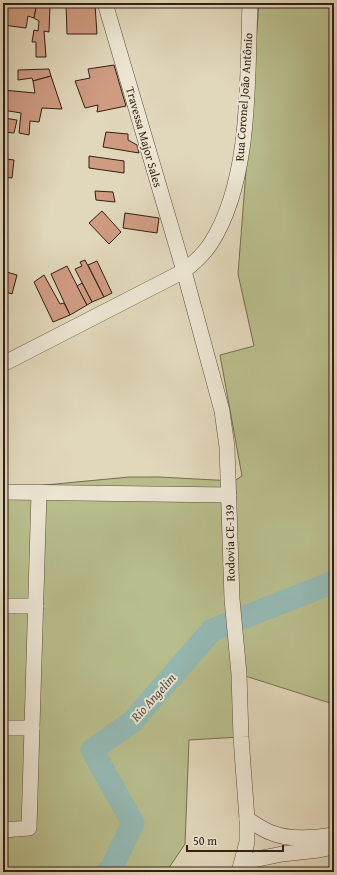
<svg xmlns="http://www.w3.org/2000/svg" width="337" height="875" viewBox="0 0 337 875" font-family="'Gentium Book Plus',serif">
	<rect width="100%" height="100%" fill="#e1d7ba"/>
	<filter id="stains"><feTurbulence type="fractalNoise" baseFrequency=".005" numOctaves="4"/><feColorMatrix values="0 0 0 0 .2 0 0 0 0 .09 0 0 0 0 .02 0 0 0 .5 -.17"/></filter>
	<radialGradient id="worn" r=".72"><stop offset=".6" stop-color="#630" stop-opacity="0"/><stop offset="1" stop-color="#630" stop-opacity=".3"/></radialGradient>
	<path fill="#b8bd8c" stroke="#756e50" d="M259 3H334V709L333 704 239 674 241 737 189 740 185 844 166 872H3V489L129 477H159L234 481 242 476 220 355 254 346 238 274Z"/>
	<g fill="none" stroke-linecap="round" stroke-linejoin="round">
		<path stroke="#94b9b3" stroke-width="23" d="M107 872 111 869 133 823 92 750 132 722 212 630 334 582"/>
	</g>
	<g fill="#cf9b81" stroke="#321f14">
		<path d="M9 3H37L34 18 28 16 26 28 3 25Z"/>
		<path d="M37 3 50 5 49 32 44 31 46 57H36V42H32L34 30 38 31 39 21 34 18Z"/>
		<path d="M66 3 95 5 97 34H67Z"/>
		<path d="M114 65 126 106 97 112 98 105 85 108 75 81 90 78 88 69Z"/>
		<path d="M49 69 51 76 33 81 32 78 18 80V70Z"/>
		<path d="M51 76 62 109 42 108 39 122 30 121 29 135 19 133 21 113 3 110V90L35 93 33 81Z"/>
		<path d="M3 118 17 120 14 133 3 132Z"/>
		<path d="M106 132 128 134V140L137 145 139 153 103 147Z"/>
		<path d="M3 140 7 141 6 159 14 160 12 178 3 177Z"/>
		<path d="M89 156 124 161V173L89 168Z"/>
		<path d="M95 191 113 192 115 202 96 200Z"/>
		<path d="M102 211 121 232 109 244 89 223Z"/>
		<path d="M125 213 159 218 157 233 123 228Z"/>
		<path d="M85 260 104 297 92 302 75 269 82 266 80 262Z"/>
		<path d="M97 261 112 293 104 297 88 265Z"/>
		<path d="M67 266 87 305 70 315 51 274Z"/>
		<path d="M3 271 17 275 12 294 3 291Z"/>
		<path d="M44 275 60 304 64 303 70 315 53 322 34 282Z"/>
		<path d="M82 283 92 302 87 305 77 286Z"/>
		<path d="M293 868 328 872H292Z"/>
	</g>
	<g fill="none" stroke-linecap="round" stroke-linejoin="round">
		<g stroke="#5e4d3e" stroke-width="16">
			<g id="minor">
				<path d="M105 3 184 271 222 411 227 447 232 599 239 674 241 737 247 819V842L239 872"/>
				<path d="M3 364 184 271C194 263 204 254 211 243 252 179 247 77 250 3"/>
				<path d="M3 492 229 495"/>
				<path d="M3 606H36"/>
				<path d="M3 728H32"/>
				<path d="M247 819C255 824 263 830 272 833 289 840 316 838 334 835"/>
				<path d="M3 830 29 828 39 493"/>
				<path d="M243 862 282 854 319 850 334 847"/>
			</g>
		</g>
		<use href="#minor" stroke="#ece5d2" stroke-width="15"/>
	</g>
	<g text-anchor="middle" stroke-width="4" stroke-linejoin="round" paint-order="stroke">
		<g font-size="12" fill="#321f14" stroke="#ece5d2">
			<text transform="translate(244 97) rotate(-86)" y="4">Rua Coronel João Antônio</text>
			<text transform="translate(144 137) rotate(74)" y="4">Travessa Major Sales</text>
			<text transform="translate(230 543) rotate(-91)" y="4">Rodovia CE-139</text>
		</g>
		<g font-size="13" font-style="italic" fill="#4f4d44" stroke="#ece5d2">
			<text transform="translate(153 697) rotate(-48)" y="5">Rio Angelim</text>
		</g>
	</g>
	<rect width="337" height="875" fill="none" stroke="#e1d7ba" stroke-width="16"/>
	<rect x="4" y="4" width="329" height="867" fill="none" stroke="#321f14" stroke-width="2"/>
	<rect x="8" y="8" width="321" height="859" fill="none" stroke="#321f14"/>
	<path d="M187 845v6h96v-6" fill="none" stroke="#321f14" stroke-width="2"/>
	<text x="193" y="845" font-size="12" fill="#321f14" stroke="#ece5d2" stroke-width="3" paint-order="stroke">50 m</text>
	<rect width="100%" height="100%" filter="url(#stains)"/>
	<rect width="100%" height="100%" fill="url(#worn)"/>
</svg>
